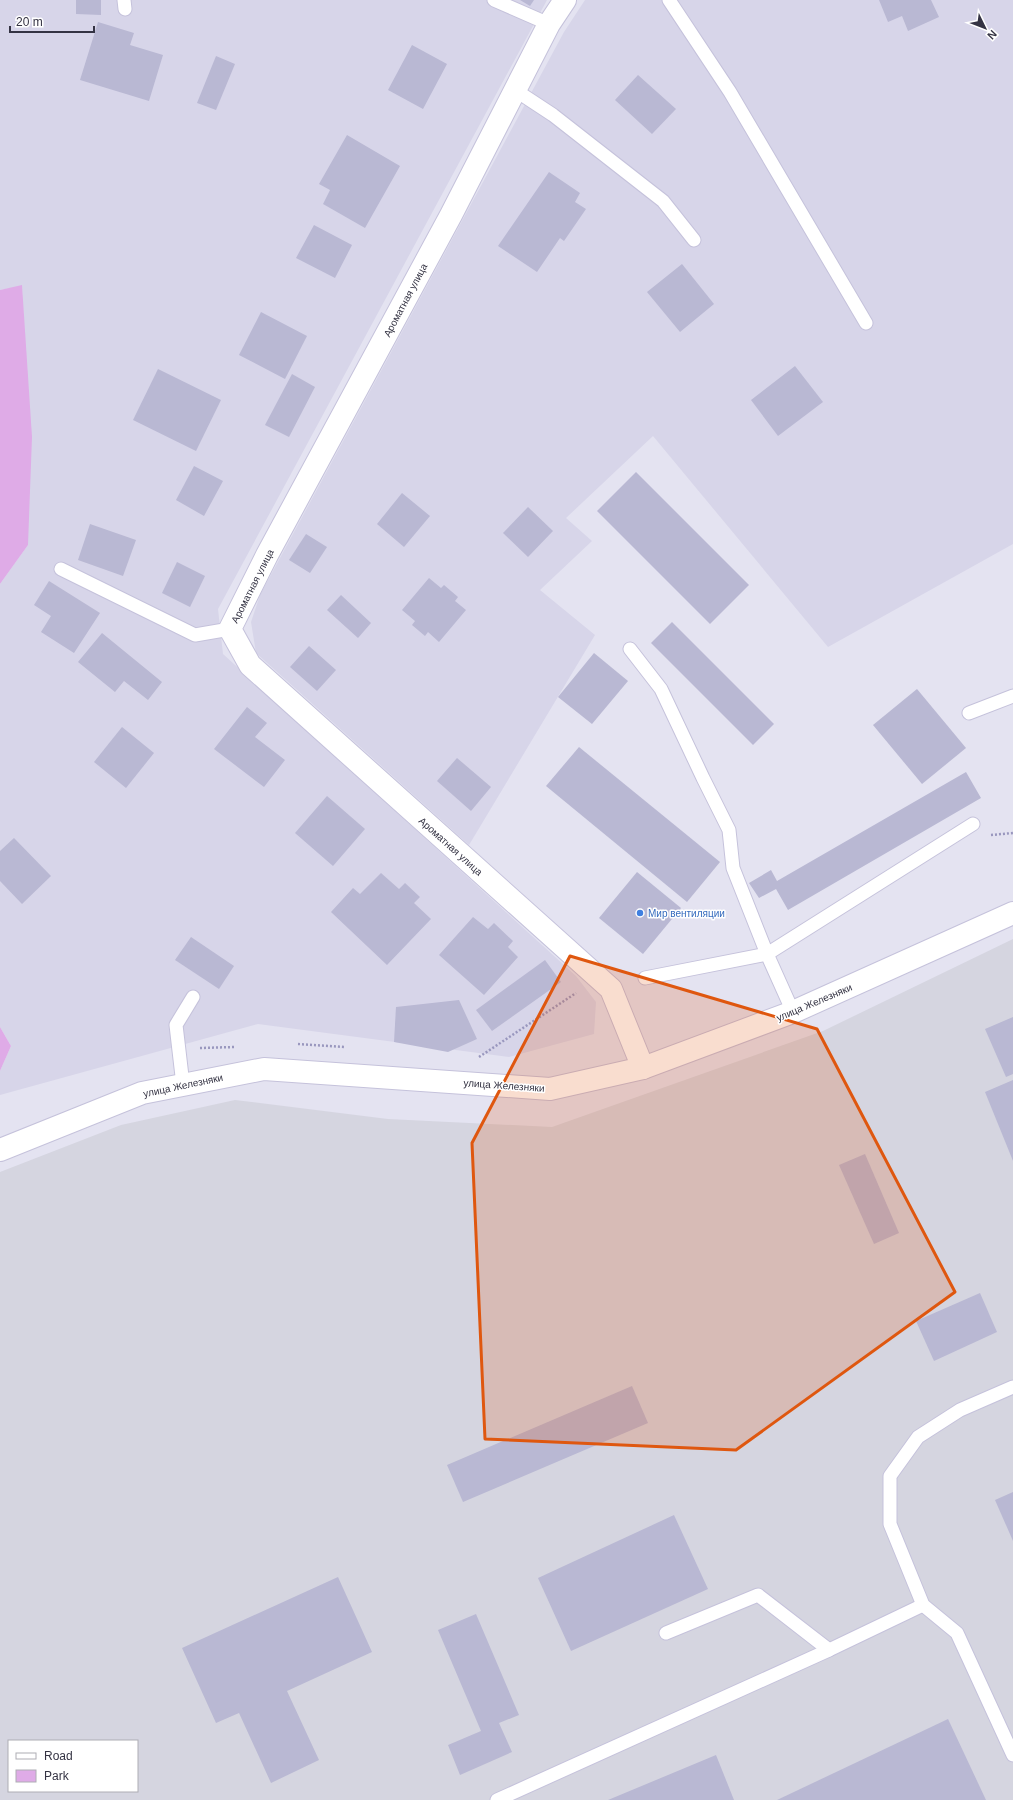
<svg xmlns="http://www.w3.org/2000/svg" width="1013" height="1800" viewBox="0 0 1013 1800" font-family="Helvetica,sans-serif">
	<rect width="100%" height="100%" fill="#e4e3f1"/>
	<g fill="#d7d5e9">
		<path d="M0 0H547L218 609 223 654 576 976 596 1002 594 1034 509 1057 258 1024 0 1095V1071L11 1046 0 1027V584L28 545 22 286 0 290Z"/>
		<path d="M585 0H1013V544L828 647 653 436 566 518 592 541 540 590 595 635 469 845 256 653 251 622 260 595 564 32Z"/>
	</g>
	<path fill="#d5d5e0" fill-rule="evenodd" d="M1013 939V1800H0V1172L121 1125 235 1100 388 1119 552 1127 823 1031ZM9 1741H137V1791H9Z"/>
	<g fill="#dfabe7">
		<path d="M22 285 32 437 28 545 0 584V290Z"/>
		<path d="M0 1027 11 1046 0 1071Z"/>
	</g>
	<g fill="#b9b8d3">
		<path d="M76 0H101V15L76 14Z"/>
		<path d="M520 0H534L530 6Z"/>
		<path d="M879 0H931L939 17 908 31 902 16 888 22Z"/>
		<path d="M98 22 134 33 130 45 163 55 149 101 80 80Z"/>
		<path d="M412 45 447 64 423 109 388 90Z"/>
		<path d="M216 56 235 64 216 110 197 103Z"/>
		<path d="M638 75 676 109 652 134 615 100Z"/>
		<path d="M347 135 400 166 365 228 323 204 330 190 319 184Z"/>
		<path d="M549 172 580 193 575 202 586 209 564 241 560 238 537 272 498 246Z"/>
		<path d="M314 225 352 245 335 278 296 258Z"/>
		<path d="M682 264 714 304 680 332 647 292Z"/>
		<path d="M261 312 307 336 285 379 239 355Z"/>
		<path d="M795 366 823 402 778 436 751 400Z"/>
		<path d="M158 369 221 400 196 451 133 420Z"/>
		<path d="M292 374 315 387 289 437 265 425Z"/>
		<path d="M194 466 223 481 204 516 176 500Z"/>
		<path d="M636 472 749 585 710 624 597 511Z"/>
		<path d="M402 493 430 516 404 547 377 524Z"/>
		<path d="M528 507 553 531 528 557 503 533Z"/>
		<path d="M90 524 136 540 123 576 78 560Z"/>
		<path d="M306 534 327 547 310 573 289 560Z"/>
		<path d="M177 562 205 576 190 607 162 593Z"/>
		<path d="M429 578 441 588 444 585 458 597 455 601 466 610 439 642 428 632 425 636 412 625 415 621 402 610Z"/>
		<path d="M49 581 100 613 74 653 41 632 51 616 34 605Z"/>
		<path d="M341 595 371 623 358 638 327 610Z"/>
		<path d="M672 622 774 724 753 745 651 643Z"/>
		<path d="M102 633 162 682 148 700 124 681 115 692 78 662Z"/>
		<path d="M309 646 336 670 317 691 290 667Z"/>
		<path d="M594 653 628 681 592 724 558 697Z"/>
		<path d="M917 689 966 748 922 784 873 725Z"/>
		<path d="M247 707 267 723 255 737 285 760 264 787 214 749Z"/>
		<path d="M122 727 154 753 126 788 94 762Z"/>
		<path d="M579 747 720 862 687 902 546 786Z"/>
		<path d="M457 758 491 787 471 811 437 781Z"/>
		<path d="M966 772 981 798 788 910 776 889 759 898 749 883 771 870 777 881Z"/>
		<path d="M327 796 365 829 333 866 295 833Z"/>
		<path d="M14 838 51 876 22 904 0 881V851Z"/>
		<path d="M637 872 681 908 643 954 599 918Z"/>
		<path d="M381 873 399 889 405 883 420 897 414 903 431 919 387 965 331 912 353 888 360 894Z"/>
		<path d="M473 917 488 929 494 923 513 941 508 947 518 957 484 995 439 955Z"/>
		<path d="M191 937 234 966 219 989 175 960Z"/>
		<path d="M545 960 561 982 492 1031 476 1010Z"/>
		<path d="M459 1000 477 1039 448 1052 394 1042 396 1007Z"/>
		<path d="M1013 1017V1074L1006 1077 985 1029Z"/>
		<path d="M1013 1080V1161L985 1092Z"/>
		<path d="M865 1154 899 1233 874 1244 839 1165Z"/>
		<path d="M980 1293 997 1332 934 1361 916 1321Z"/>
		<path d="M632 1386 648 1423 463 1502 447 1465Z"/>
		<path d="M1013 1492V1541L995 1500Z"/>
		<path d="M674 1515 708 1589 571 1651 538 1578Z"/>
		<path d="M338 1577 372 1652 287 1691 319 1760 271 1783 239 1713 216 1723 182 1648Z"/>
		<path d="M476 1614 519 1715 499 1723 512 1752 460 1775 448 1745 481 1731 438 1630Z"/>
		<path d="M948 1719 986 1800H777Z"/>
		<path d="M716 1755 734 1800H608Z"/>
	</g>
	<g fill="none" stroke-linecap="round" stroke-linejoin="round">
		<g stroke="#c5c2db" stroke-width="15">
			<g id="service">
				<path d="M124 0 125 9"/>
				<path d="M494 0 549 24"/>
				<path d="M669 0 730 92 866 323"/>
				<path d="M515 90 553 115 663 201 694 240"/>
				<path d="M61 569 195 635 230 629"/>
				<path d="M630 649 661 689 703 778 729 830 733 868 767 954 793 1012"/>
				<path d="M969 713 1013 696"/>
				<path d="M645 978 767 954 973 824"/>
				<path d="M183 1085 176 1025 193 997"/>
				<path d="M1013 1387 960 1410 918 1437 890 1476V1524L923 1605 957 1633 1013 1755"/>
				<path d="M829 1650 923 1605"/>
				<path d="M497 1800 829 1650 758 1595 666 1633"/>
			</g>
		</g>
		<g stroke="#c5c2db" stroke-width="24">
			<path id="minor" d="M565 0 549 24 451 215 267 555 230 629 250 665 611 989 643 1068"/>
		</g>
		<g stroke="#c5c2db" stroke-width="24">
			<path id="tertiary" d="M0 1150 142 1093 264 1069 550 1089 643 1068 793 1012 1013 913"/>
		</g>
		<g stroke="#9997be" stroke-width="2.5" stroke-dasharray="2 2" stroke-linecap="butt">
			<path d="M991 835 1013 833"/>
			<path d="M298 1044 345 1047"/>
			<path d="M200 1048 235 1047"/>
			<path d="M479 1057 576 993"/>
		</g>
		<use href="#service" stroke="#fff" stroke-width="13"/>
		<use href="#minor" stroke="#fff" stroke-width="22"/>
		<use href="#tertiary" stroke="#fff" stroke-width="22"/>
	</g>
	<path fill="#df570f" fill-opacity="0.2" stroke="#df570f" stroke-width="3" stroke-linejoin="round" d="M570 956 817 1029 955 1292 736 1450 485 1439 472 1143Z"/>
	<circle fill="#3f7fe0" stroke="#fff" stroke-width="1.5" cx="640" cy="913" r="4"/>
	<g text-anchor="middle" stroke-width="3" stroke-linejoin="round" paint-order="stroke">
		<g font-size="10" fill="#343343" stroke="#fff">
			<text transform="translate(405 300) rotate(-62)" y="4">Ароматная улица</text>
			<text transform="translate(252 586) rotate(-63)" y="4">Ароматная улица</text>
			<text transform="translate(451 846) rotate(42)" y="4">Ароматная улица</text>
			<text transform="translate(814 1002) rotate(-23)" y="4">улица Железняки</text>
			<text transform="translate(183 1085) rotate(-12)" y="4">улица Железняки</text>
			<text transform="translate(504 1085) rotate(4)" y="4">улица Железняки</text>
		</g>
		<g font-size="10" fill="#366cbe" stroke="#fff" text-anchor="start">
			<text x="648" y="917">Мир вентиляции</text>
		</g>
	</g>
	<rect x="8" y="1740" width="130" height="52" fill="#ffffff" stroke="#aeadb4"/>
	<rect x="16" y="1753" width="20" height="6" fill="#ffffff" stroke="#aeadb4"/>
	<text x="44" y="1760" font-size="12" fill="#343343">Road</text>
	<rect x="16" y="1770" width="20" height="12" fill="#dfabe7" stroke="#aeadb4"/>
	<text x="44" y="1780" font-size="12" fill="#343343">Park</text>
	<g transform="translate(985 28) rotate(133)" stroke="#ffffff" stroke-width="3" paint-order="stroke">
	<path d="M0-3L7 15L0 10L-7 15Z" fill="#343343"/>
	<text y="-6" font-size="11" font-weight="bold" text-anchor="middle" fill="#343343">N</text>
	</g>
	<path d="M10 26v6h84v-6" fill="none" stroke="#343343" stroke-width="2"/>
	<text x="16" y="26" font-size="12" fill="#343343" stroke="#ffffff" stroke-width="3" paint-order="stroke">20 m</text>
</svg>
